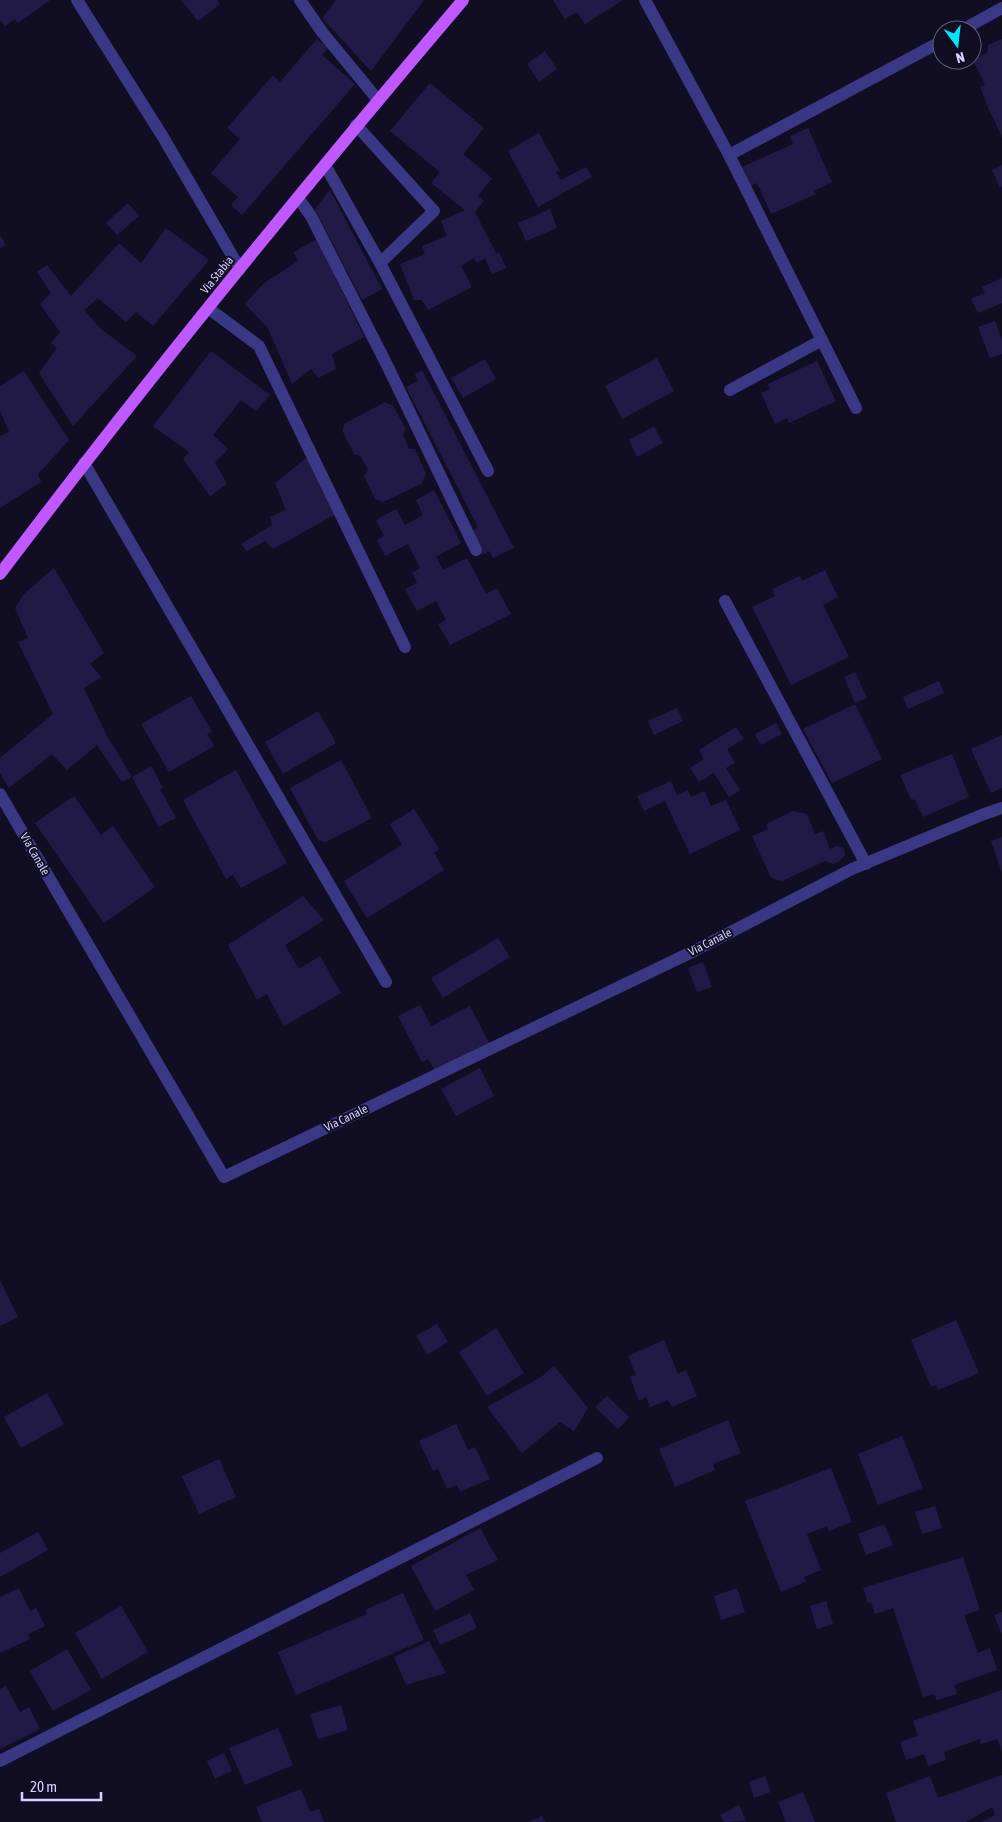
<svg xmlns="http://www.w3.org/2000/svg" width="1002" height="1822" viewBox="0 0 1002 1822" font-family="'Asap Condensed',sans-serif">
	<rect width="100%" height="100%" fill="#110e24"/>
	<g fill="#221a46">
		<path d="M0 0H50L18 23 15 19 5 26 0 20Z"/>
		<path d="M181 0H217L220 4 198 21Z"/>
		<path d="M336 0H424L371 71 322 18Z"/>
		<path d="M553 0H623L585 24 577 12 565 19Z"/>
		<path d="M317 39 328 48 322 55 355 84 242 215 231 205 238 197 211 173 240 139 227 128 273 75 280 82Z"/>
		<path d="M1002 39V137L985 101H986L980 87 985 85 973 60 987 53 988 45Z"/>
		<path d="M545 51 557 69 539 82 527 64Z"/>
		<path d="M430 83 484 128 463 154 492 178 478 196 484 201 475 212 496 253 490 256 499 252 506 268 492 274 485 258 477 263 474 258 461 266 472 287 428 310 422 300H414L400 264 425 254 422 246 447 236 441 221 465 210 431 183 440 172 390 131Z"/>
		<path d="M808 128 832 182 814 191 816 194 771 214 757 183 751 186 742 167 793 144 790 136Z"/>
		<path d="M539 133 560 171 556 172 561 180 586 167 592 177 538 207 508 151Z"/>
		<path d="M1002 165V186L1000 188 992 170Z"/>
		<path d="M330 190 382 289 362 300 315 209Z"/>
		<path d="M128 203 139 216 117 235 106 223Z"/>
		<path d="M550 209 557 228 526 241 518 223Z"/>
		<path d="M166 228 209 260 153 326 136 312 126 322 98 298 84 310 101 329 137 356 73 426 39 373 57 348 51 343 60 332 40 304 51 293 37 272 47 265 71 296 119 243 141 263Z"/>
		<path d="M0 235 6 245 0 248Z"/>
		<path d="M317 239 364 337 332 354 336 369 318 378 311 369 292 384 268 328 245 304 263 284 298 261 294 252Z"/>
		<path d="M1002 278V303L978 313 971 299 985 293 982 287Z"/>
		<path d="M995 321 1002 340V354L990 358 978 327Z"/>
		<path d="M211 351 270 395 256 411 241 400 213 435 228 449 215 463 227 484 210 496 183 459 189 452 153 426Z"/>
		<path d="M657 358 674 391 622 419 605 386Z"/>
		<path d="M485 359 496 379 463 398 451 378Z"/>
		<path d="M817 361 836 401 789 423 787 418 775 424 761 393 770 389 768 384Z"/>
		<path d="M422 370 514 548 493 558 489 551 482 555 470 532 478 527 406 387 418 381 415 374Z"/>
		<path d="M24 371 69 440 38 474 41 482 0 508V436L9 432 0 411V386Z"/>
		<path d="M385 402 393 406 406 429 403 435 409 449H415L426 474 421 484 383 502 375 499 364 476 368 470 360 456 354 454 343 432 344 424Z"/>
		<path d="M654 426 663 443 637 457 629 440Z"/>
		<path d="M310 455 336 514 273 549 265 541 247 551 241 544 272 525 270 517 286 510 275 483Z"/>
		<path d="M434 490 461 543 436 557 443 570 467 558 486 594 497 588 511 614 450 645 438 624 446 620 436 601 417 611 405 589 417 583 412 573 420 568 408 544 385 556 377 540 384 536 376 520 396 509 405 525 423 515 416 500Z"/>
		<path d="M54 568 104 653 90 664 101 677 84 688 107 736 132 777 122 782 97 745 67 770 52 754 9 788 0 773V758L53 714 18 642 28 638 15 608 24 594Z"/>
		<path d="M825 570 838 597 823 605 849 657 791 685 752 607 775 596 772 589 800 576 802 581Z"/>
		<path d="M855 672 867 698 855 703 844 677Z"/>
		<path d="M939 681 944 693 908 709 903 697Z"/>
		<path d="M191 696 212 732 207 734 214 746 169 772 141 724Z"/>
		<path d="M855 704 882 759 832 783 803 729Z"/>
		<path d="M677 708 683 721 654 735 648 721Z"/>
		<path d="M318 711 336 743 283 774 265 742Z"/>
		<path d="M776 723 782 734 761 745 755 734Z"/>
		<path d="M736 727 744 739 727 749 735 763 726 768 740 790 729 797 714 773 699 782 690 768 704 759 699 750Z"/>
		<path d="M1002 735V788L991 793 971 749Z"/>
		<path d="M952 754 969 797 923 817 915 800 911 799 900 775Z"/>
		<path d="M341 760 372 818 326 842 318 840 290 788Z"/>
		<path d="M151 766 163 788 160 789 176 818 159 827 132 777Z"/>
		<path d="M236 770 287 863 241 888 233 875 226 879 183 800Z"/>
		<path d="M671 781 677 795 688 790 691 797 704 791 711 806 726 800 740 830 690 854 665 801 644 811 637 796Z"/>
		<path d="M74 796 101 835 113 826 155 887 104 923 35 823Z"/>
		<path d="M414 809 439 849 434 853 444 870 367 918 344 881 402 845 390 824Z"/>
		<path d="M793 811 807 814 815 834 823 831 830 849 837 846 844 848 845 855 840 861 833 864 825 861 782 881 771 878 752 836 768 829 766 824Z"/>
		<path d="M1002 837V873L991 841Z"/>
		<path d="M303 896 324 920 285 945 299 969 320 956 341 993 284 1026 267 994 257 1000 228 945Z"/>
		<path d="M498 938 510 957 443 998 431 978Z"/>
		<path d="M703 962 712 987 697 992 688 968Z"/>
		<path d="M420 1005 431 1026 470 1006 491 1046 437 1074 428 1059 422 1062 398 1016Z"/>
		<path d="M480 1068 494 1096 456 1116 441 1089Z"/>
		<path d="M0 1280 18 1317 0 1326Z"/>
		<path d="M956 1320 979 1373 938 1390 936 1385 931 1387 911 1340Z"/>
		<path d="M437 1324 448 1342 427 1355 416 1336Z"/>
		<path d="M496 1328 524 1373 487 1396 459 1352Z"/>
		<path d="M664 1340 678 1374 686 1370 697 1396 672 1407 668 1400 650 1407 646 1397 639 1401 630 1377 636 1375 628 1356Z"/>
		<path d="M554 1366 588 1408 574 1431 560 1422 522 1453 487 1407 541 1377Z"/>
		<path d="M47 1393 64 1424 21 1448 4 1417Z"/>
		<path d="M607 1396 629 1417 618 1429 595 1407Z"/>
		<path d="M728 1420 741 1453 713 1464 715 1470 675 1487 659 1449Z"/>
		<path d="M456 1424 468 1450 475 1447 490 1479 460 1492 457 1485 447 1489 438 1469 433 1471 419 1441Z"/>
		<path d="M902 1436 923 1488 878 1505 858 1454Z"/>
		<path d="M219 1459 236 1497 199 1514 182 1476Z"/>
		<path d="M831 1468 852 1522 829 1531 827 1526 807 1534 821 1570 804 1577 806 1582 781 1592 745 1501Z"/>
		<path d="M935 1506 942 1528 922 1534 915 1512Z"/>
		<path d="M884 1524 893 1545 866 1555 858 1534Z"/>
		<path d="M480 1528 498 1560 466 1575 474 1590 435 1611 411 1566Z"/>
		<path d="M38 1532 48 1550 0 1577V1553Z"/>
		<path d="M963 1557 980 1610 964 1615 978 1653 990 1648 997 1670 954 1685 957 1694 937 1700 934 1694 923 1697 893 1608 875 1614 871 1602 868 1603 863 1588Z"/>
		<path d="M19 1588 30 1611 36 1608 45 1626 28 1634 30 1639 0 1653V1597Z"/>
		<path d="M737 1588 745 1612 721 1620 714 1596Z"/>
		<path d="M403 1593 424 1640 296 1695 278 1652 367 1614 365 1610Z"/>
		<path d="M826 1601 833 1624 817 1629 810 1606Z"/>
		<path d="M121 1606 148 1652 102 1679 75 1633Z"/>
		<path d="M1002 1612V1635L994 1615Z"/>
		<path d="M470 1613 477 1628 440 1645 433 1630Z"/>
		<path d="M429 1641 446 1673 406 1685 394 1657Z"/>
		<path d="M67 1649 91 1690 53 1711 30 1671Z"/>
		<path d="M6 1686 20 1712 29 1707 40 1729 0 1749V1689Z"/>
		<path d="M1002 1690V1751L997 1739 981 1744 980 1739 944 1752 946 1760 928 1766 924 1754 906 1760 900 1742 918 1736 913 1721Z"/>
		<path d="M341 1705 348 1730 318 1739 310 1714Z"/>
		<path d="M278 1728 293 1765 245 1785 229 1748Z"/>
		<path d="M224 1753 232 1771 215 1779 207 1761Z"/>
		<path d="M1002 1775V1822H981L995 1815 992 1807 966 1822H896L886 1793 930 1776 938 1798Z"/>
		<path d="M765 1776 771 1792 754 1798 749 1782Z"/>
		<path d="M301 1789 310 1812 319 1809 324 1822H262L256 1807Z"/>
		<path d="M803 1792 815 1822H786L778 1802Z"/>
		<path d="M739 1805 746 1821 724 1822 720 1815Z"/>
		<path d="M542 1816 545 1822H529Z"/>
	</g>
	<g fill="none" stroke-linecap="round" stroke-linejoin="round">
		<g stroke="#3a3884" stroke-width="12">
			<path d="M77 0 163 137 240 269"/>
			<path d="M300 0 322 32 378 100"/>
			<path d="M645 0 729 155 856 408"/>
			<path d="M962 30 1002 8"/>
			<path d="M356 125 434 211 380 263"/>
			<path d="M729 155 942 41"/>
			<path d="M325 165 380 263 488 471"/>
			<path d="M298 198 311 216 387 365 476 550"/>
			<path d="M208 308 259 346 405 647"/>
			<path d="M730 390 822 340"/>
			<path d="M84 463 386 982"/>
			<path d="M725 601 866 864"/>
			<path d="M0 794 224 1177 696 950 852 869 984 814 1002 808"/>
			<path d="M0 1761 597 1458"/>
		</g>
		<path stroke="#bf58ff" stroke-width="12" d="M0 574C148 378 304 187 463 0"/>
	</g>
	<g text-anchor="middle" stroke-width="4" stroke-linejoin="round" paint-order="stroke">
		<g font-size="12" fill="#d6d1ff" stroke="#110e24">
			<text transform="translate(217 275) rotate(-51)" y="4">Via Stabia</text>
			<text transform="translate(35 854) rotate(60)" y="4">Via Canale</text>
			<text transform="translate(710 942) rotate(-27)" y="4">Via Canale</text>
			<text transform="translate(346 1118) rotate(-26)" y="4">Via Canale</text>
		</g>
	</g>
	<g transform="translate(957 45) rotate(165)"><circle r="24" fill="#110e24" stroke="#605c7c"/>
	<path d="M0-4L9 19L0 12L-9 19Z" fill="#00e6fc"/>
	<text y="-8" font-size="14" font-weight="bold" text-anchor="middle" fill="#d6d1ff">N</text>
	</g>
	<path d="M22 1792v8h79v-8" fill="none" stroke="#d6d1ff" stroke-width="2.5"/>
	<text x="30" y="1792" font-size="15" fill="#d6d1ff" stroke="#110e24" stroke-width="4" paint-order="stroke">20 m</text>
</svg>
